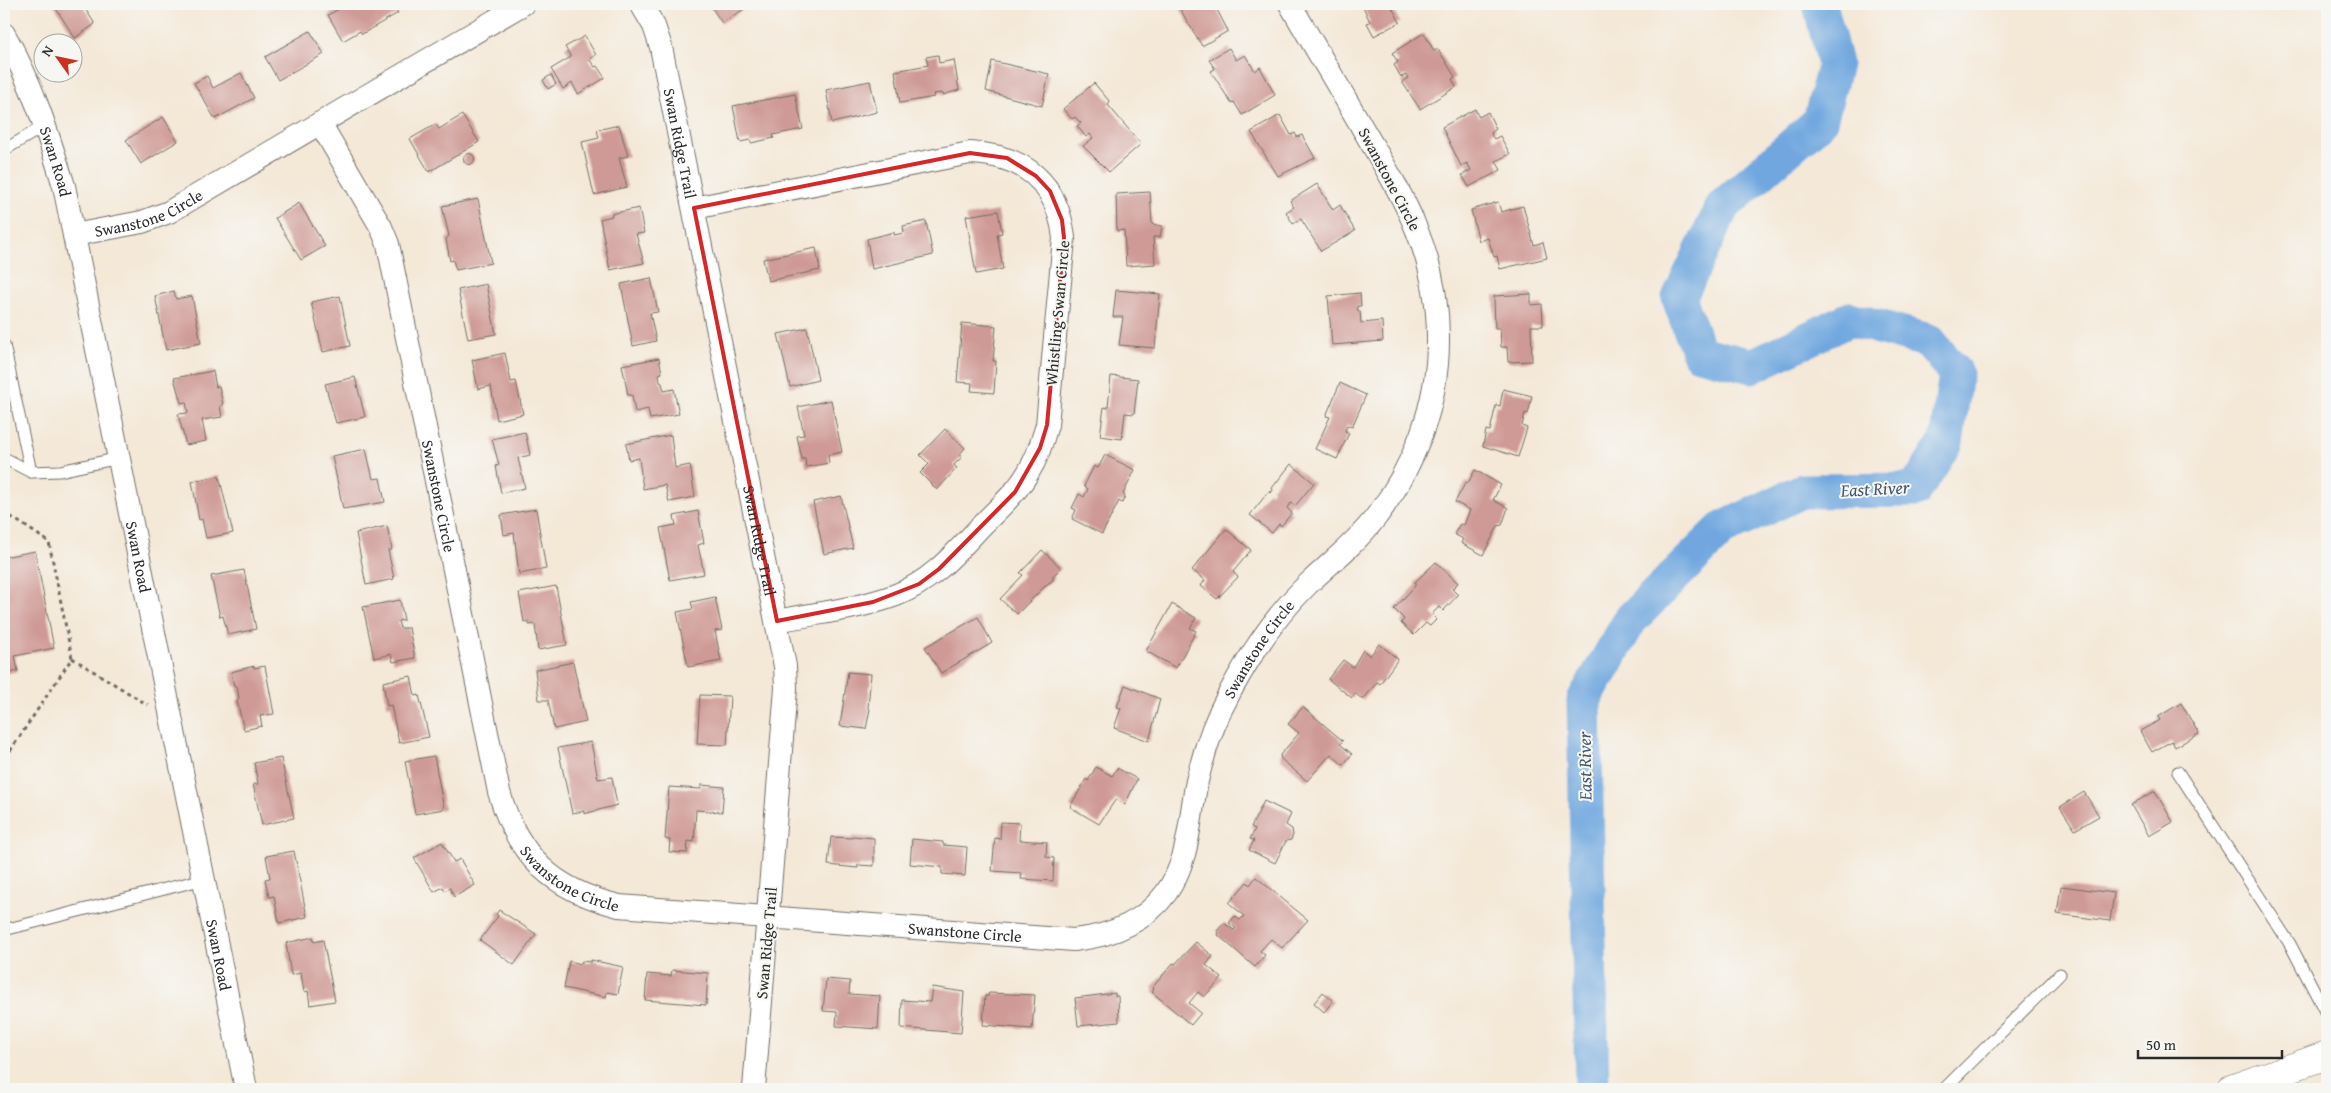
<svg xmlns="http://www.w3.org/2000/svg" width="2331" height="1093" viewBox="0 0 2331 1093" font-family="'Gentium Book Plus',serif">
	<rect width="100%" height="100%" fill="#f6f6f2"/>
	<filter id="ink" filterUnits="userSpaceOnUse"><feTurbulence type="fractalNoise" baseFrequency=".02" numOctaves="2"/><feDisplacementMap in="SourceGraphic" scale="10" xChannelSelector="R" yChannelSelector="G"/><feConvolveMatrix kernelMatrix="1 2 1 2 8 2 1 2 1" color-interpolation-filters="sRGB"/></filter>
	<filter id="wash" filterUnits="userSpaceOnUse"><feTurbulence type="fractalNoise" baseFrequency=".0096" numOctaves="4" result="noise"/><feDisplacementMap in="SourceGraphic" scale="20" xChannelSelector="R" yChannelSelector="G"/><feGaussianBlur stdDeviation="1.12" result="paint"/><feColorMatrix in="noise" values="0 0 0 0 0 0 0 0 0 0 0 0 0 0 0 0 0 1.4 0 .05"/><feComposite in="paint" operator="in"/></filter>
	<g filter="url(#wash)">
		<rect width="100%" height="100%" fill="#f4e8d7"/>
		<g fill="none" stroke-linecap="round" stroke-linejoin="round">
			<path stroke="#70a7df" stroke-width="35" d="M1592 1089 1584 700 1631 619 1722 529 1802 491 1915 490 1946 442 1956 374 1929 341 1850 319 1752 366 1699 353 1679 298 1723 206 1820 121 1835 64 1820 4"/>
		</g>
		<g id="blocks">
			<g fill="#cf9a95">
				<path d="M53 4H82L95 24 75 38Z"/>
				<path d="M348 4H392L398 13 362 34 360 31 343 41 328 15Z"/>
				<path d="M713 4H752L722 23 710 5Z"/>
				<path d="M1177 4H1214L1228 31 1202 46Z"/>
				<path d="M1362 4H1390L1400 22 1374 36 1367 23 1370 22Z"/>
				<path d="M310 31 324 54 278 80 265 57Z"/>
				<path d="M1424 33 1434 51 1438 49 1455 77 1452 79 1456 87 1420 109 1402 82 1408 78 1406 75 1401 77 1394 65 1398 62 1392 53Z"/>
				<path d="M585 36 596 55 589 59 595 67 597 66 605 78 578 94 572 83 563 89 551 69 571 57 565 47Z"/>
				<path d="M1229 48 1236 60 1245 55 1255 71 1260 67 1275 95 1242 115 1234 102 1231 103 1211 71 1215 69 1209 60Z"/>
				<path d="M938 55 939 63 954 60 959 90 943 95 942 93 933 94 934 97 900 103 895 71 928 65 926 57Z"/>
				<path d="M992 61 1049 74 1042 106 986 91Z"/>
				<path d="M241 73 254 98 215 119 194 83 207 76 213 88Z"/>
				<path d="M551 75 556 84 548 89 543 80Z"/>
				<path d="M870 81 877 112 832 123 826 90Z"/>
				<path d="M1094 83 1110 102 1108 105 1141 144 1109 172 1083 146 1093 138 1090 134 1086 137 1077 126 1081 123 1075 117 1072 119 1063 109Z"/>
				<path d="M795 94 803 129 773 135 774 138 751 143 750 140 740 142 733 106Z"/>
				<path d="M1475 109 1479 117 1488 112 1496 129 1491 133 1492 136 1494 139 1500 136 1510 154 1496 161 1501 170 1469 187 1462 175 1471 170 1467 163 1461 166 1442 127Z"/>
				<path d="M462 115 479 142 429 172 410 139 436 124 439 129Z"/>
				<path d="M1280 115 1291 135 1295 133 1297 137 1302 135 1315 158 1278 176 1251 132Z"/>
				<path d="M163 117 178 141 141 164 126 140Z"/>
				<path d="M619 125 628 156 619 158 627 187 594 195 582 142 599 138 597 130Z"/>
				<circle cx="469" cy="159" r="5.5"/>
				<path d="M1317 184 1333 210 1340 205 1355 231 1321 251 1301 219 1293 224 1286 212 1294 207 1290 201Z"/>
				<path d="M1150 192 1152 224 1162 226 1160 237H1153L1155 264 1126 266 1124 230 1117 231 1116 194Z"/>
				<path d="M478 199 491 263 456 270 453 260 450 261 446 239 449 236 442 206Z"/>
				<path d="M1498 202 1501 212 1523 206 1534 245 1543 242 1547 258 1500 269 1497 256 1494 257 1488 238 1479 241 1471 210Z"/>
				<path d="M299 203 325 246 301 260 275 218Z"/>
				<path d="M639 208 644 233 636 234 644 263 610 270 600 219 612 216 611 214Z"/>
				<path d="M998 211 1002 233 997 234 1003 269 976 274 966 216Z"/>
				<path d="M926 221 933 255 872 269 867 239 894 232V235L904 233 903 226Z"/>
				<path d="M816 248 820 270 768 281 763 259Z"/>
				<path d="M651 278 658 312 650 313 656 341 633 346 621 284Z"/>
				<path d="M486 284 496 334 468 339 458 290Z"/>
				<path d="M1116 290 1160 294 1155 348 1119 345 1123 317H1113Z"/>
				<path d="M174 291 176 299 192 296 201 343 166 350 155 296Z"/>
				<path d="M1360 293 1361 306H1357L1358 311H1360L1361 323 1382 321 1383 341 1332 345 1328 296Z"/>
				<path d="M1531 294V305L1542 304 1543 326H1531L1532 361 1508 362 1507 347H1501L1500 328H1495L1494 296Z"/>
				<path d="M340 296 350 346 323 352 311 302Z"/>
				<path d="M962 323 996 326 993 361H996L994 393 971 391 972 383 957 382Z"/>
				<path d="M807 328 818 380 790 387 778 334Z"/>
				<path d="M505 353 511 382 516 381 523 414 497 420 491 386 478 389 472 360Z"/>
				<path d="M659 358 662 373 659 374 660 382 662 383 664 391 674 389 679 414 650 419 648 409 635 412 632 395H628L622 365Z"/>
				<path d="M213 371 216 387 219 386 223 405 220 406 222 417 202 420 206 441 186 445 178 414 188 413 186 402 181 403 174 378Z"/>
				<path d="M1111 376 1138 379 1134 414 1125 413 1122 439 1100 436 1104 407 1108 408Z"/>
				<path d="M355 377 365 417 336 423 325 384Z"/>
				<path d="M1340 383 1366 395 1352 427 1347 425 1345 431 1349 433 1337 459 1315 449 1330 417 1326 416Z"/>
				<path d="M1503 389 1532 396 1528 414 1525 413 1522 426 1527 428 1518 457 1483 446 1486 430 1490 431 1496 405 1500 406Z"/>
				<path d="M831 400 842 452 828 455 829 463 806 467 805 459H802L797 436 804 435 798 407Z"/>
				<path d="M945 429 965 448 959 455 962 457 954 465 957 468 937 490 920 473 929 464 920 455Z"/>
				<path d="M525 432 530 455 518 458 525 488 501 493 496 466 499 465 492 439Z"/>
				<path d="M671 435 675 468 690 465 695 497 669 502 665 485 643 489 639 458 629 460 626 444Z"/>
				<path d="M366 449 373 479 380 478 385 502 343 509 332 456Z"/>
				<path d="M1105 455 1135 470 1123 494 1125 496 1122 503 1119 501 1102 534 1072 519 1076 510 1072 508 1079 494 1084 497 1088 489 1084 486 1094 466 1098 468Z"/>
				<path d="M1291 464 1314 483 1295 506 1291 503 1287 508 1292 513 1281 526 1279 524 1272 533 1250 515 1269 491 1271 493 1273 490 1272 488Z"/>
				<path d="M1475 470 1501 485 1493 500 1508 508 1502 525 1498 526 1483 555 1461 543 1463 539 1454 534 1460 524 1464 525 1470 510 1455 502 1466 482 1468 483Z"/>
				<path d="M219 476 233 533 206 538 202 519 199 520 192 481Z"/>
				<path d="M841 496 853 548 824 554 813 502Z"/>
				<path d="M536 509 546 569 519 574 514 533 504 535 501 515Z"/>
				<path d="M698 511 704 543 698 545 704 574 670 580 660 528 676 525 674 516Z"/>
				<path d="M387 526 392 550H388L394 579 366 585 356 533Z"/>
				<path d="M1226 529 1251 550 1233 572 1238 577 1217 599 1201 586 1205 580 1192 570Z"/>
				<path d="M1042 550 1061 568 1053 576V580L1046 585 1017 614 1000 599 1023 575 1020 573Z"/>
				<path d="M35 551 54 648 15 656 18 671 4 674V557Z"/>
				<path d="M1436 562 1458 583 1452 589 1458 595 1443 611 1439 607 1432 614 1437 619 1430 626 1426 623 1414 635 1401 623 1404 619 1394 609 1415 586V582Z"/>
				<path d="M244 570 256 629 228 635 223 616 220 617 211 576Z"/>
				<path d="M556 586 567 645 538 650 535 624 529 625V621L524 622 519 593Z"/>
				<path d="M715 597 722 630 715 631 721 661 688 667 677 612 693 609 691 602Z"/>
				<path d="M400 600 404 620 398 621 400 628H409L415 658 393 662 391 654 374 658 363 607Z"/>
				<path d="M1172 604 1196 618 1190 628 1196 631 1176 668 1146 651Z"/>
				<path d="M978 617 992 643 941 673 925 647Z"/>
				<path d="M1379 644 1398 659 1380 684 1377 682 1363 700 1355 693 1352 698 1328 679 1343 660 1353 667 1363 650 1370 656Z"/>
				<path d="M573 662 586 722 554 729 548 700H539L535 670Z"/>
				<path d="M254 666V668L265 666 274 714 260 716 262 726 244 730 237 701 239 699 237 686H234L231 672Z"/>
				<path d="M848 672 871 674 868 708 870 709 866 729 840 726Z"/>
				<path d="M411 676 415 696 419 695 429 737 399 743 391 705 387 706 383 682Z"/>
				<path d="M1125 685 1160 699 1149 741 1114 728 1121 708 1117 707Z"/>
				<path d="M700 695 730 696 727 745 697 744Z"/>
				<path d="M2181 703 2199 734 2175 747 2172 741 2152 752 2140 731 2160 720 2158 717Z"/>
				<path d="M1303 707 1343 741 1340 744 1352 754 1343 765 1331 754 1307 781 1281 759 1280 755 1299 733 1288 724Z"/>
				<path d="M591 742 598 779 612 777 617 805 584 814V811L572 813 558 748Z"/>
				<path d="M434 756 444 809 415 814 405 761Z"/>
				<path d="M281 758 294 818 262 825 253 784H258L254 763Z"/>
				<path d="M1096 767 1112 776 1117 768 1137 779 1125 805 1116 799 1099 824 1070 807 1086 779 1088 781Z"/>
				<path d="M701 785 724 787 722 812 696 810 694 842 688 841 687 853 669 852 670 840 665 839 669 787 701 789Z"/>
				<path d="M2155 791 2173 822 2149 836 2131 805Z"/>
				<path d="M2084 792 2099 816 2075 830 2060 807Z"/>
				<path d="M1264 801 1291 814 1286 825 1292 829 1293 835 1291 840 1286 841 1275 863 1249 850 1254 840 1250 839 1255 829 1251 827Z"/>
				<path d="M1001 822 1020 823 1019 840 1047 842 1046 857 1054 858 1053 881 1021 879 1022 873 992 871 995 838 1000 839Z"/>
				<path d="M852 836 874 838V866L858 865V868L828 865 831 837 852 838Z"/>
				<path d="M912 839 943 842V845L967 847 965 876 942 874V867L910 864Z"/>
				<path d="M442 842 454 862 460 859 475 885 454 897 450 888 445 891 443 887 434 892 414 858Z"/>
				<path d="M294 851 307 917 279 923 274 896 269 897 265 879 270 878 266 856Z"/>
				<path d="M1256 877 1308 920 1282 948 1271 939 1260 951 1265 955 1255 967 1218 935 1219 933 1217 931 1224 923 1234 930 1236 928 1229 923 1235 916 1240 920 1244 916 1229 903 1247 882 1250 885Z"/>
				<path d="M2061 886 2114 893 2110 921 2057 914Z"/>
				<path d="M499 910 536 934 514 965 480 940 498 916 496 914Z"/>
				<path d="M313 937 314 942 323 940 335 1001 310 1005 308 991 304 992 301 973 291 975 286 943Z"/>
				<path d="M1196 942 1213 956 1206 965 1222 978 1204 997 1198 992 1189 1003 1201 1013 1191 1025 1152 992 1154 990 1152 988 1173 963 1175 964Z"/>
				<path d="M591 960 623 967 618 994 607 992 606 997 564 988 569 961 581 964 582 961 591 962Z"/>
				<path d="M672 970 708 973 706 1005 645 1000 647 974 671 976Z"/>
				<path d="M826 979 850 981 849 994 880 996 878 1029 836 1026 837 1012 823 1011Z"/>
				<path d="M932 987 964 992 961 1033 901 1028 902 1000 930 1002Z"/>
				<path d="M1323 992 1333 1001 1324 1012 1314 1003Z"/>
				<path d="M989 993 1035 995 1032 1029 983 1025 985 996H988Z"/>
				<path d="M1115 993V996H1118L1119 1022 1078 1026 1075 998Z"/>
			</g>
		</g>
	</g>
	<g filter="url(#ink)">
		<use href="#blocks" fill-opacity="0" stroke="#716d67" stroke-width="1"/>
		<g fill="none" stroke-linecap="round" stroke-linejoin="round">
			<g stroke="#716d67" stroke-width="13">
				<g id="service">
					<path d="M4 150 46 125"/>
					<path d="M4 345 31 472"/>
					<path d="M4 458 31 472 60 471 119 458"/>
					<path d="M2178 772 2290 944 2327 1015"/>
					<path d="M4 930 204 879"/>
					<path d="M1944 1089 2060 974"/>
				</g>
			</g>
			<g stroke="#716d67" stroke-width="24">
				<g id="minor">
					<path id="s1" d="M641 4 654 26 661 47 785 666 786 688 754 1089"/>
					<path id="s2" d="M4 34C32 82 48 134 64 186L246 1089"/>
					<path id="s3" d="M320 123 381 227 388 244 499 792C518 857 553 890 619 906L1074 940C1110 936 1144 923 1166 893 1190 860 1189 820 1197 781 1204 751 1215 719 1230 692 1251 653 1276 615 1308 584 1331 562 1356 543 1376 517 1414 467 1438 405 1438 341 1439 256 1405 200 1363 129 1339 87 1314 46 1290 4"/>
					<path d="M694 208 970 153C1025 155 1058 184 1064 238L1047 425C1042 441 1038 457 1029 471 1018 491 1000 507 984 523 958 550 933 581 896 595 859 609 816 613 777 621"/>
					<path id="s4" d="M74 235 142 222 169 212 523 4"/>
				</g>
			</g>
			<g stroke="#716d67" stroke-width="29">
				<path id="secondary" d="M2231 1089 2327 1055"/>
			</g>
			<g stroke="#716d67" stroke-width="3" stroke-dasharray="4 4" stroke-linecap="butt">
				<path d="M4 512 49 542 72 658 4 760"/>
				<path d="M72 658 148 705"/>
			</g>
			<use href="#service" stroke="#fff" stroke-width="11"/>
			<use href="#minor" stroke="#fff" stroke-width="22"/>
			<use href="#secondary" stroke="#fff" stroke-width="28"/>
		</g>
	</g>
	<path fill="none" stroke="#d62828" stroke-width="4" stroke-linejoin="round" d="M970 153 1007 158 1036 176 1050 191 1062 220 1064 238 1047 425 1040 448 1015 492 939 569 919 584 873 602 777 621 694 208Z"/>
	<g text-anchor="middle" stroke-width="4" stroke-linejoin="round" paint-order="stroke">
		<g font-size="16" fill="#2b2b2b" stroke="#f6f6f2">
			<text dy="6" stroke="none"><textPath href="#s1" startOffset="146">Swan Ridge Trail</textPath></text>
			<text dy="6" stroke="none"><textPath href="#s2" startOffset="138">Swan Road</textPath></text>
			<text transform="translate(1390 179) rotate(62)" y="6">Swanstone Circle</text>
			<text dy="6" stroke="none"><textPath href="#s4" startOffset="78">Swanstone Circle</textPath></text>
			<text transform="translate(1057 313) rotate(-85)" y="6">Whistling Swan Circle</text>
			<text dy="6" stroke="none"><textPath href="#s3" startOffset="396">Swanstone Circle</textPath></text>
			<text dy="6" stroke="none"><textPath href="#s1" startOffset="551">Swan Ridge Trail</textPath></text>
			<text dy="6" stroke="none"><textPath href="#s2" startOffset="542">Swan Road</textPath></text>
			<text dy="6" stroke="none"><textPath href="#s3" startOffset="1700">Swanstone Circle</textPath></text>
			<text dy="6" stroke="none"><textPath href="#s3" startOffset="816">Swanstone Circle</textPath></text>
			<text dy="6" stroke="none"><textPath href="#s3" startOffset="1220">Swanstone Circle</textPath></text>
			<text transform="translate(766 943) rotate(-85)" y="6">Swan Ridge Trail</text>
			<text dy="6" stroke="none"><textPath href="#s2" startOffset="948">Swan Road</textPath></text>
		</g>
		<g font-size="18" font-style="italic" fill="#43566a" stroke="#f6f6f2">
			<text transform="translate(1875 489) rotate(-3)" y="6">East River</text>
			<text transform="translate(1585 766) rotate(-91)" y="6">East River</text>
		</g>
	</g>
	<rect width="2331" height="1093" fill="none" stroke="#f6f6f2" stroke-width="20"/>
	<g transform="translate(58 58) rotate(303)"><circle r="24" fill="#f6f6f2" stroke="#a5a5a2"/>
	<path d="M0-4L9 19L0 12L-9 19Z" fill="#c8321e"/>
	<text y="-8" font-size="14" font-weight="bold" text-anchor="middle" fill="#2b2b2b">N</text>
	</g>
	<path d="M2138 1050v8h144v-8" fill="none" stroke="#2b2b2b" stroke-width="2.5"/>
	<text x="2146" y="1050" font-size="15" fill="#2b2b2b" stroke="#f6f6f2" stroke-width="4" paint-order="stroke">50 m</text>
</svg>
